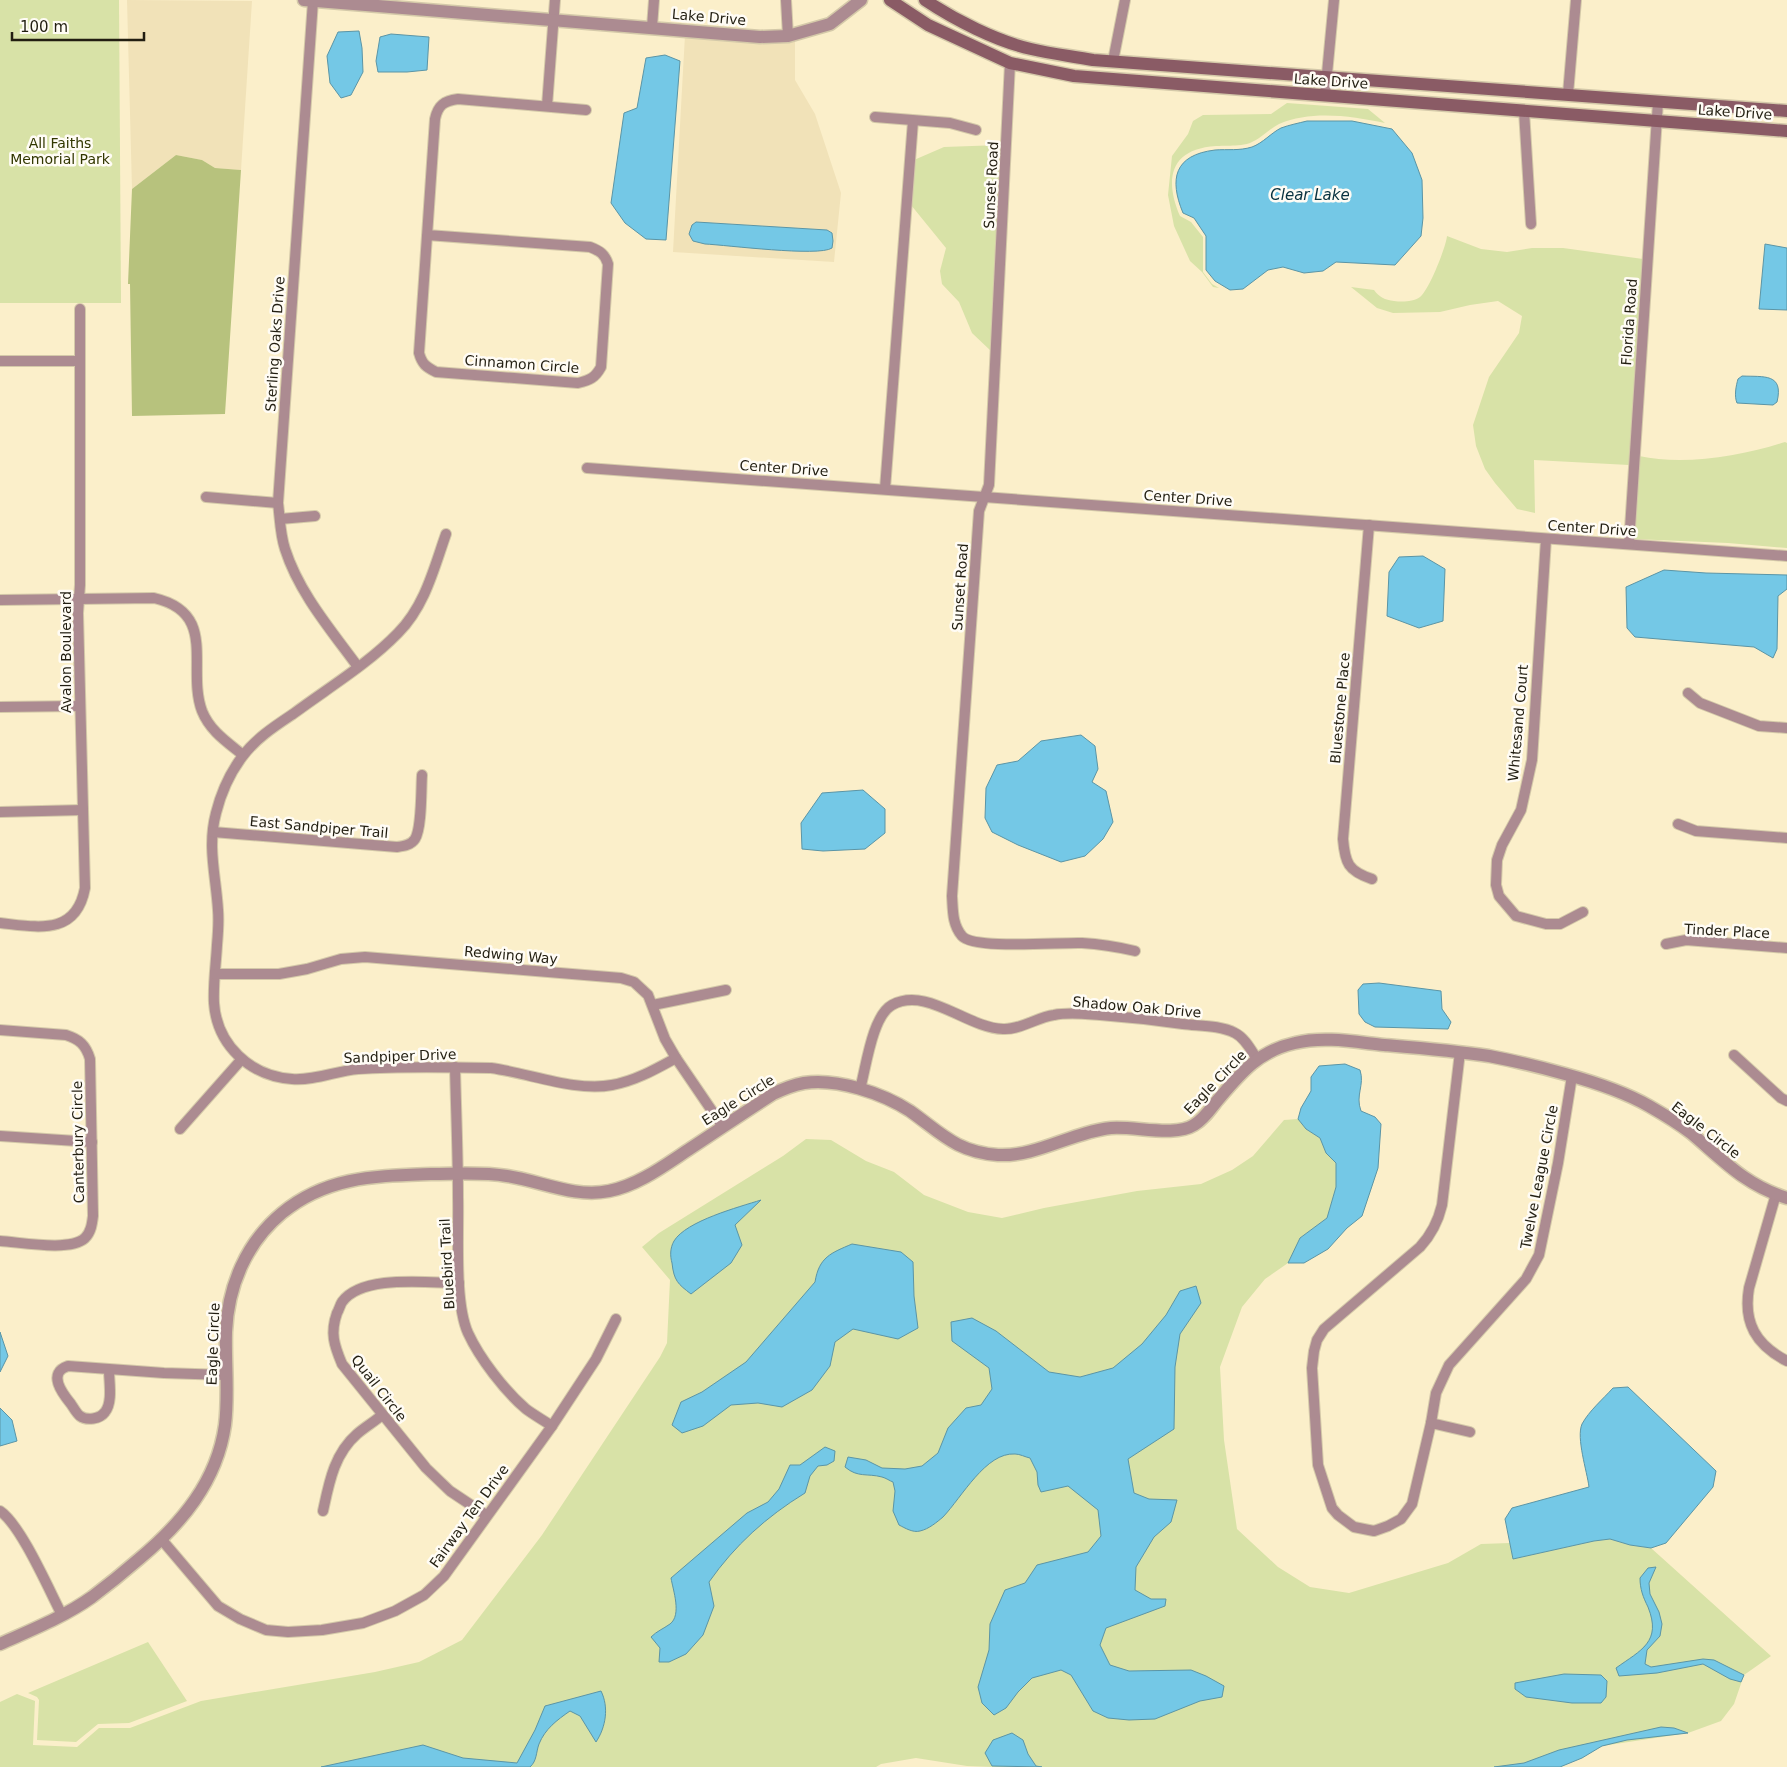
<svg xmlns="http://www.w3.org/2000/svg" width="1787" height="1767" viewBox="0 0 1787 1767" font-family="'DejaVu Sans',sans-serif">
	<rect width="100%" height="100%" fill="#fbefca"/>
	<g fill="#f1e2b8" fill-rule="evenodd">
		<path d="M127 0 252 1 241 170 215 168 202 160 176 155 132 189Z"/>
		<path d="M685 35 795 40V80L815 114 841 193 834 262 673 252ZM697 222 827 230 832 233Z"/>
	</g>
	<g fill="#d8e2a7">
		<path d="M0 0H119L121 303H0Z"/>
		<path d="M1287 103 1368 109 1385 123C1351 116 1312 110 1279 124 1269 129 1261 139 1250 143 1237 147 1229 145 1216 146 1170 149 1164 179 1180 216L1191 222 1203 237V272L1212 284 1219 288 1213 287 1202 272 1190 261 1174 226 1168 195 1172 156 1188 134 1193 121 1203 115 1271 114Z"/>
		<path d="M1000 145 1001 152 991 351 972 333 959 302 942 284 940 271 946 248 911 205 914 160 944 147Z"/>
		<path d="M1447 236 1481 249 1507 252 1532 248H1563L1643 259 1629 465 1534 460 1535 513 1517 509 1495 483 1485 469 1476 446 1473 425 1489 377 1519 333 1522 316 1498 301 1470 305 1440 312 1393 313 1377 308 1351 287 1374 290C1379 297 1385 300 1394 301 1402 302 1413 302 1420 297 1429 290 1446 247 1447 236Z"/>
		<path d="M1785 442 1787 443V548L1728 543 1634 539 1639 456C1684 466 1742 456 1785 442Z"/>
		<path d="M1298 1119 1306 1129 1320 1138 1326 1153 1336 1163V1187L1327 1218 1300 1238 1288 1263 1265 1279 1242 1307 1220 1367 1224 1440 1237 1529 1278 1567 1310 1587 1349 1593 1448 1563 1481 1544 1510 1543 1513 1559 1594 1541 1610 1539 1630 1545 1651 1548 1771 1656 1744 1675 1734 1704 1721 1721 1688 1733 1602 1746 1560 1767H994L967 1766 916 1758 881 1764 876 1767H0V1702L17 1694 35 1701 33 1745 77 1747 99 1728H130L201 1701 375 1672 419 1662 462 1640 542 1535 660 1357 667 1343 670 1280 642 1247 659 1233 783 1156 806 1139 831 1140 866 1161 894 1172 924 1195 968 1212 1002 1218 1044 1208 1137 1191 1201 1184 1232 1170 1253 1156 1284 1120Z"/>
		<path d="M148 1642 187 1701 129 1723 98 1724 76 1742 37 1740 39 1700 37 1697 28 1693Z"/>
	</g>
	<path fill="#b7c27d" d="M176 155 202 160 215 168 241 170 225 414 132 416 130 284H128L132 189Z"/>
	<g fill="#74c8e6" stroke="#5b95a6">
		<path d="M359 31 362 48 363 72 351 95 341 98 330 83 327 56 338 32Z"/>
		<path d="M391 34 429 37 427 70 407 72H378L376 61 380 37Z"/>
		<path d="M665 55 680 61 666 240 646 239 625 223 611 203 624 113 637 108 646 58Z"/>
		<path d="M1307 121H1352L1392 129 1412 153 1422 180 1423 218 1421 236 1395 265 1336 262 1323 271 1304 273 1283 267 1268 270 1243 289 1230 290 1215 281 1206 270V236L1194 218 1183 213C1169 179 1174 155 1215 150 1228 149 1239 151 1252 147 1263 143 1271 133 1281 128 1289 125 1299 123 1307 121Z"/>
		<path d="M696 222 827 230 832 233 833 241 832 248C819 257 726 245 705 244L693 241 689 234 692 225Z"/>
		<path d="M1765 244 1787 248V310L1759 309Z"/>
		<path d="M1742 376C1764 377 1784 373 1777 402L1773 405 1737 403C1734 396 1736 386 1738 379Z"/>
		<path d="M1423 556 1445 569 1443 621 1419 628 1387 616 1389 572 1399 557Z"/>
		<path d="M1664 570 1706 573 1787 575V589L1778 596 1777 649 1773 658 1754 647 1635 637 1627 628 1626 587Z"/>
		<path d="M1081 735 1095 746 1098 769 1092 782 1106 791 1113 822 1103 839 1085 856 1061 862 1018 845 992 832 985 818 986 788 997 765 1018 761 1041 741Z"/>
		<path d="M863 790 885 809V833L865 849 823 851 802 849 801 823 822 793Z"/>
		<path d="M1379 983 1441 991 1442 1009 1451 1022 1448 1029 1375 1027 1365 1022 1359 1014 1358 990 1363 984Z"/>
		<path d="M1345 1064 1360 1070C1365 1085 1355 1095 1361 1111L1375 1117 1381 1124 1378 1168 1362 1216 1347 1228 1328 1249 1304 1263H1288L1300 1238 1327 1218 1336 1187V1163L1326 1153 1320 1138 1306 1129 1298 1119 1301 1108 1311 1091V1077L1319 1066Z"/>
		<path d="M761 1200 735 1225 742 1245 731 1263 691 1294C678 1284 674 1281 672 1263 670 1256 670 1248 674 1241 686 1221 739 1207 761 1200Z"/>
		<path d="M852 1244 901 1252 913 1262 914 1296 918 1328 898 1339 853 1329 835 1342 830 1366 812 1390 782 1407 758 1403 731 1405 703 1426 682 1433 672 1425 681 1402 702 1392 746 1362 815 1282C819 1257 831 1253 852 1244Z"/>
		<path d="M1196 1286 1201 1303 1180 1334 1175 1367 1174 1429 1128 1459 1134 1493 1149 1499 1177 1500 1171 1522 1154 1537 1136 1567 1135 1590 1151 1599H1166L1165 1606 1106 1628 1100 1645 1110 1665 1129 1671 1191 1670 1206 1676 1224 1686 1222 1697 1200 1701 1155 1719 1129 1720 1108 1718 1093 1711 1071 1675 1061 1670 1032 1678 1018 1692 1006 1708 994 1715 982 1703 978 1687 989 1650 990 1624 1005 1590 1025 1583 1037 1565 1088 1552 1101 1536 1098 1510 1068 1486 1041 1492 1038 1485 1037 1472 1030 1458C1025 1457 1020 1454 1015 1454 986 1452 962 1497 943 1517 937 1522 929 1529 920 1531 913 1533 905 1528 899 1525L893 1511 895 1491 893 1482C890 1481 886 1478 882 1477 867 1473 858 1478 845 1467L848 1457 866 1460 882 1468 905 1469 922 1466 938 1453 948 1428 966 1408 981 1405 992 1389 989 1368 952 1341 951 1322 972 1318 996 1331 1049 1372 1080 1377 1113 1368 1142 1344 1166 1315 1180 1291Z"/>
		<path d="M0 1332 8 1356 0 1372Z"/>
		<path d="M1628 1387 1716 1471 1713 1487 1666 1543 1651 1548 1630 1545 1610 1539 1594 1541 1513 1559 1505 1519 1512 1508 1589 1487C1587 1471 1576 1438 1582 1424 1589 1411 1603 1399 1613 1388Z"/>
		<path d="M0 1408 12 1420 17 1441 0 1446Z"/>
		<path d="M825 1447 835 1451 834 1461 827 1465 818 1466 810 1476 805 1493C766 1517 735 1545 709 1582L714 1606 703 1635 686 1654 669 1662H659L660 1648 651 1637C657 1631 663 1629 670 1624 682 1615 673 1590 671 1578L747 1513 768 1502 779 1489 790 1465H800Z"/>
		<path d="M1656 1567 1649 1583 1650 1594 1659 1612 1662 1624 1660 1636 1647 1650 1645 1664 1651 1667 1703 1659 1714 1660 1744 1675 1741 1682 1730 1679 1703 1664 1657 1673 1619 1676 1616 1668C1641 1650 1662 1642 1648 1607 1643 1597 1640 1589 1640 1578L1648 1568Z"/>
		<path d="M1564 1674 1601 1675 1607 1681 1606 1697 1601 1703H1572L1526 1697 1515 1689V1683Z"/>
		<path d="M601 1691C609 1707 606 1727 596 1742L580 1716 570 1711C557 1720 545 1729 539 1744 536 1752 537 1761 530 1767H321L423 1745 463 1758 517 1763 535 1730 545 1706Z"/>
		<path d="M1661 1727 1674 1728 1688 1733 1627 1740 1602 1746 1582 1758 1560 1767H1494L1524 1763 1559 1750Z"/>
		<path d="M1012 1733 1023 1740 1028 1754 1036 1766 1042 1767 992 1766 985 1753 993 1740Z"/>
	</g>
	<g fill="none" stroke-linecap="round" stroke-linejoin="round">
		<g stroke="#d4c9a9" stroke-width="12">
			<g id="minor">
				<path d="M786 0 788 36"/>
				<path d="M313 1 278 503C280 518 280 534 285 549 299 593 331 630 358 667"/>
				<path d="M652 27 654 0"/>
				<path d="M1113 61 1125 0"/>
				<path d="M1010 63 989 485 979 511 952 896C953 910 952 924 962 936 974 950 1060 942 1082 943 1100 944 1118 947 1135 951"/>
				<path d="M1568 94 1576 0"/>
				<path d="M1325 95 1334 0"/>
				<path d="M547 106 555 0"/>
				<path d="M1524 111 1531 224"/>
				<path d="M875 117 950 123 976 130"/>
				<path d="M427 235 590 247C600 251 605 254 608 264L601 367C595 378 590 380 578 383L436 372C426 367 422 364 419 353L435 119C438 105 444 101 458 99L586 110"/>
				<path d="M0 361H79"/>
				<path d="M587 468 1787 556"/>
				<path d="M885 489 913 121"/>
				<path d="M206 497 278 503"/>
				<path d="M280 519 315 516"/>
				<path d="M1369 525 1343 839C1345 863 1348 871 1372 879"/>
				<path d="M446 534C434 568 425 606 398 633 368 664 328 688 293 714 275 726 255 739 242 757 230 773 221 793 216 813 207 847 216 876 218 910 219 922 218 934 217 945 216 964 213 984 214 1003 217 1045 250 1076 292 1079 314 1081 336 1071 358 1069 401 1066 447 1067 491 1068 529 1073 575 1092 612 1085 635 1081 656 1069 676 1058"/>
				<path d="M1546 539 1532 760 1521 810 1502 845 1497 860 1496 885 1499 896 1516 916 1546 924H1560L1583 912"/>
				<path d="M1629 544 1658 102"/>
				<path d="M0 600 154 598C219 613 186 668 202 711 210 731 227 742 243 755"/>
				<path d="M1688 693 1700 703 1759 726 1787 728"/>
				<path d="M0 707 80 706"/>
				<path d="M0 812 83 810"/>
				<path d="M1678 824 1696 831 1787 838"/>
				<path d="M213 832 397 847C404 846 411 845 415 839 422 828 421 789 422 775"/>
				<path d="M0 923C38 927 76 936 85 888L78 613 80 585V309"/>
				<path d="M1666 944 1686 940 1787 948"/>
				<path d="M215 974H279L307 969 341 959 365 957 621 978 634 982 648 995 665 1039 676 1058 723 1127"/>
				<path d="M653 1005 726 990"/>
				<path d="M0 1030 66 1035C79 1039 86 1045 90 1059L93 1216C92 1224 91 1232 85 1238 70 1252 20 1242 0 1241"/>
				<path d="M1460 1052 1442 1205C1438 1222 1432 1234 1420 1247L1324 1329 1317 1340 1314 1351 1312 1368 1318 1465 1332 1508 1338 1515 1354 1527 1374 1531 1388 1526 1401 1519 1412 1504 1431 1423 1436 1393 1449 1365 1526 1279 1539 1255 1558 1163 1572 1076"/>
				<path d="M1734 1055 1781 1098 1787 1101"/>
				<path d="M455 1067C456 1111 458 1154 458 1197 459 1233 454 1302 468 1333 480 1359 505 1391 526 1409 534 1415 543 1420 552 1426"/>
				<path d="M860 1089C866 1068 872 1016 892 1005 927 986 967 1028 1003 1029 1021 1030 1037 1017 1054 1015 1069 1012 1085 1014 1100 1015 1127 1017 1155 1020 1183 1024 1199 1026 1220 1025 1235 1033 1245 1038 1251 1050 1257 1059"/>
				<path d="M180 1129 241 1060"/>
				<path d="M0 1136 92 1142"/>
				<path d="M1776 1194 1749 1288C1743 1323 1756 1345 1787 1361"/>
				<path d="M459 1283C428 1283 362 1274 342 1302 340 1305 339 1310 337 1313 330 1333 334 1345 342 1364L426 1468 450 1491 486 1515"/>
				<path d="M109 1370C109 1382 113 1402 105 1412 100 1419 87 1421 80 1416 77 1414 73 1407 71 1404 62 1393 47 1373 68 1366L164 1373 226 1375"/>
				<path d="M1431 1423 1470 1432"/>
				<path d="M0 1511C21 1525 49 1590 62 1615"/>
				<path d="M323 1511C329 1483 334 1454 357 1434 365 1427 374 1422 382 1415"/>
				<path d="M162 1540 218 1606 240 1619 266 1630 288 1632 322 1630 363 1623 395 1611 424 1595 444 1576 552 1426 596 1359 616 1319"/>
			</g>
		</g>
		<g stroke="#d4c9a9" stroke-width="15">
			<g id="tertiary">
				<path d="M304 0 760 37 788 36 830 24 861 0"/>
				<path d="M0 1644C31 1630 64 1617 92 1597 108 1585 124 1572 139 1559 181 1524 217 1482 225 1425 229 1394 225 1363 226 1332 228 1286 246 1243 282 1213 327 1176 376 1176 431 1174 457 1174 482 1172 507 1176 541 1181 574 1198 609 1191 639 1185 665 1165 691 1148 718 1130 745 1112 773 1094 783 1089 793 1085 804 1083 837 1078 882 1093 910 1111 941 1133 956 1152 998 1155 1037 1157 1072 1132 1111 1128 1135 1126 1175 1137 1194 1125 1203 1120 1210 1110 1217 1101 1240 1074 1258 1051 1295 1043 1324 1036 1355 1042 1384 1045 1419 1048 1455 1051 1489 1056 1515 1061 1540 1067 1565 1074 1594 1082 1623 1091 1649 1106 1663 1114 1678 1123 1691 1133 1723 1160 1745 1185 1787 1198"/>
			</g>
		</g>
		<g stroke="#d4c9a9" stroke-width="15">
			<g id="secondary">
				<path d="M890 0 928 25 1010 63 1074 76 1787 131"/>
				<path d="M925 0C955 20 996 41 1031 49 1051 54 1072 56 1093 60L1787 111"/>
			</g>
		</g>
		<use href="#minor" stroke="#ac8b91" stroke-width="10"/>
		<use href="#tertiary" stroke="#ac8b91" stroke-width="12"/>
		<use href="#secondary" stroke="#8a5b65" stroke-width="12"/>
	</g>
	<g text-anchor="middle" stroke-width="5" stroke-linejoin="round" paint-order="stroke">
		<g font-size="14" fill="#221e11" stroke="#fffcf5">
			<text transform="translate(709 17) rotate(5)" y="5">Lake Drive</text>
			<text transform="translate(1331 81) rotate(4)" y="5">Lake Drive</text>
			<text transform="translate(1735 112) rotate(4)" y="5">Lake Drive</text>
			<text transform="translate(991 185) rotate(-87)" y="5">Sunset Road</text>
			<text transform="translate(1629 322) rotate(-86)" y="5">Florida Road</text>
			<text transform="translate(275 344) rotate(-86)" y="5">Sterling Oaks Drive</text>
			<text transform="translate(522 364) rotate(4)" y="5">Cinnamon Circle</text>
			<text transform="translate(784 468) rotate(4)" y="5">Center Drive</text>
			<text transform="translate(1188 498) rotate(4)" y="5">Center Drive</text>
			<text transform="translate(1592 528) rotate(4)" y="5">Center Drive</text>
			<text transform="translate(960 587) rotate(-86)" y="5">Sunset Road</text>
			<text transform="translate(66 652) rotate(-90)" y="5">Avalon Boulevard</text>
			<text transform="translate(1340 708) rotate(-85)" y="5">Bluestone Place</text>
			<text transform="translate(1518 723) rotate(-85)" y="5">Whitesand Court</text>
			<text transform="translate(319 827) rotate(5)" y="5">East Sandpiper Trail</text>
			<text transform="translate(1727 931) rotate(3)" y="5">Tinder Place</text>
			<text transform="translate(511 955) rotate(5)" y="5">Redwing Way</text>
			<text transform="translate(1137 1007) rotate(5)" y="5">Shadow Oak Drive</text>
			<text transform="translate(400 1056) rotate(-2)" y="5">Sandpiper Drive</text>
			<text transform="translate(1215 1082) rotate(-46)" y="5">Eagle Circle</text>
			<text transform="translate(738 1100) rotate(-32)" y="5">Eagle Circle</text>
			<text transform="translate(1706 1130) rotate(38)" y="5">Eagle Circle</text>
			<text transform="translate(78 1142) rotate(-91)" y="5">Canterbury Circle</text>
			<text transform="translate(1539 1177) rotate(-79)" y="5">Twelve League Circle</text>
			<text transform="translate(447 1264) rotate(-93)" y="5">Bluebird Trail</text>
			<text transform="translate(213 1344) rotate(-88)" y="5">Eagle Circle</text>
			<text transform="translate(379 1388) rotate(52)" y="5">Quail Circle</text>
			<text transform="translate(469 1516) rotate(-54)" y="5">Fairway Ten Drive</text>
		</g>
		<g font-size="14" fill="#323700" stroke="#fffcf5">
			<text x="60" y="148">All Faiths<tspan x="60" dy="16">Memorial Park</tspan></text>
		</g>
		<g font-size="15" font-style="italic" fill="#08313e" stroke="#fffcf5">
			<text x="1310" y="200">Clear Lake</text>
		</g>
	</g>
	<path d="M12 32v8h132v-8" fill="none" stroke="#221e11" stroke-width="2.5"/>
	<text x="20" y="32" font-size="15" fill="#221e11" stroke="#fffcf5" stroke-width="4" paint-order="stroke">100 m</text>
</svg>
